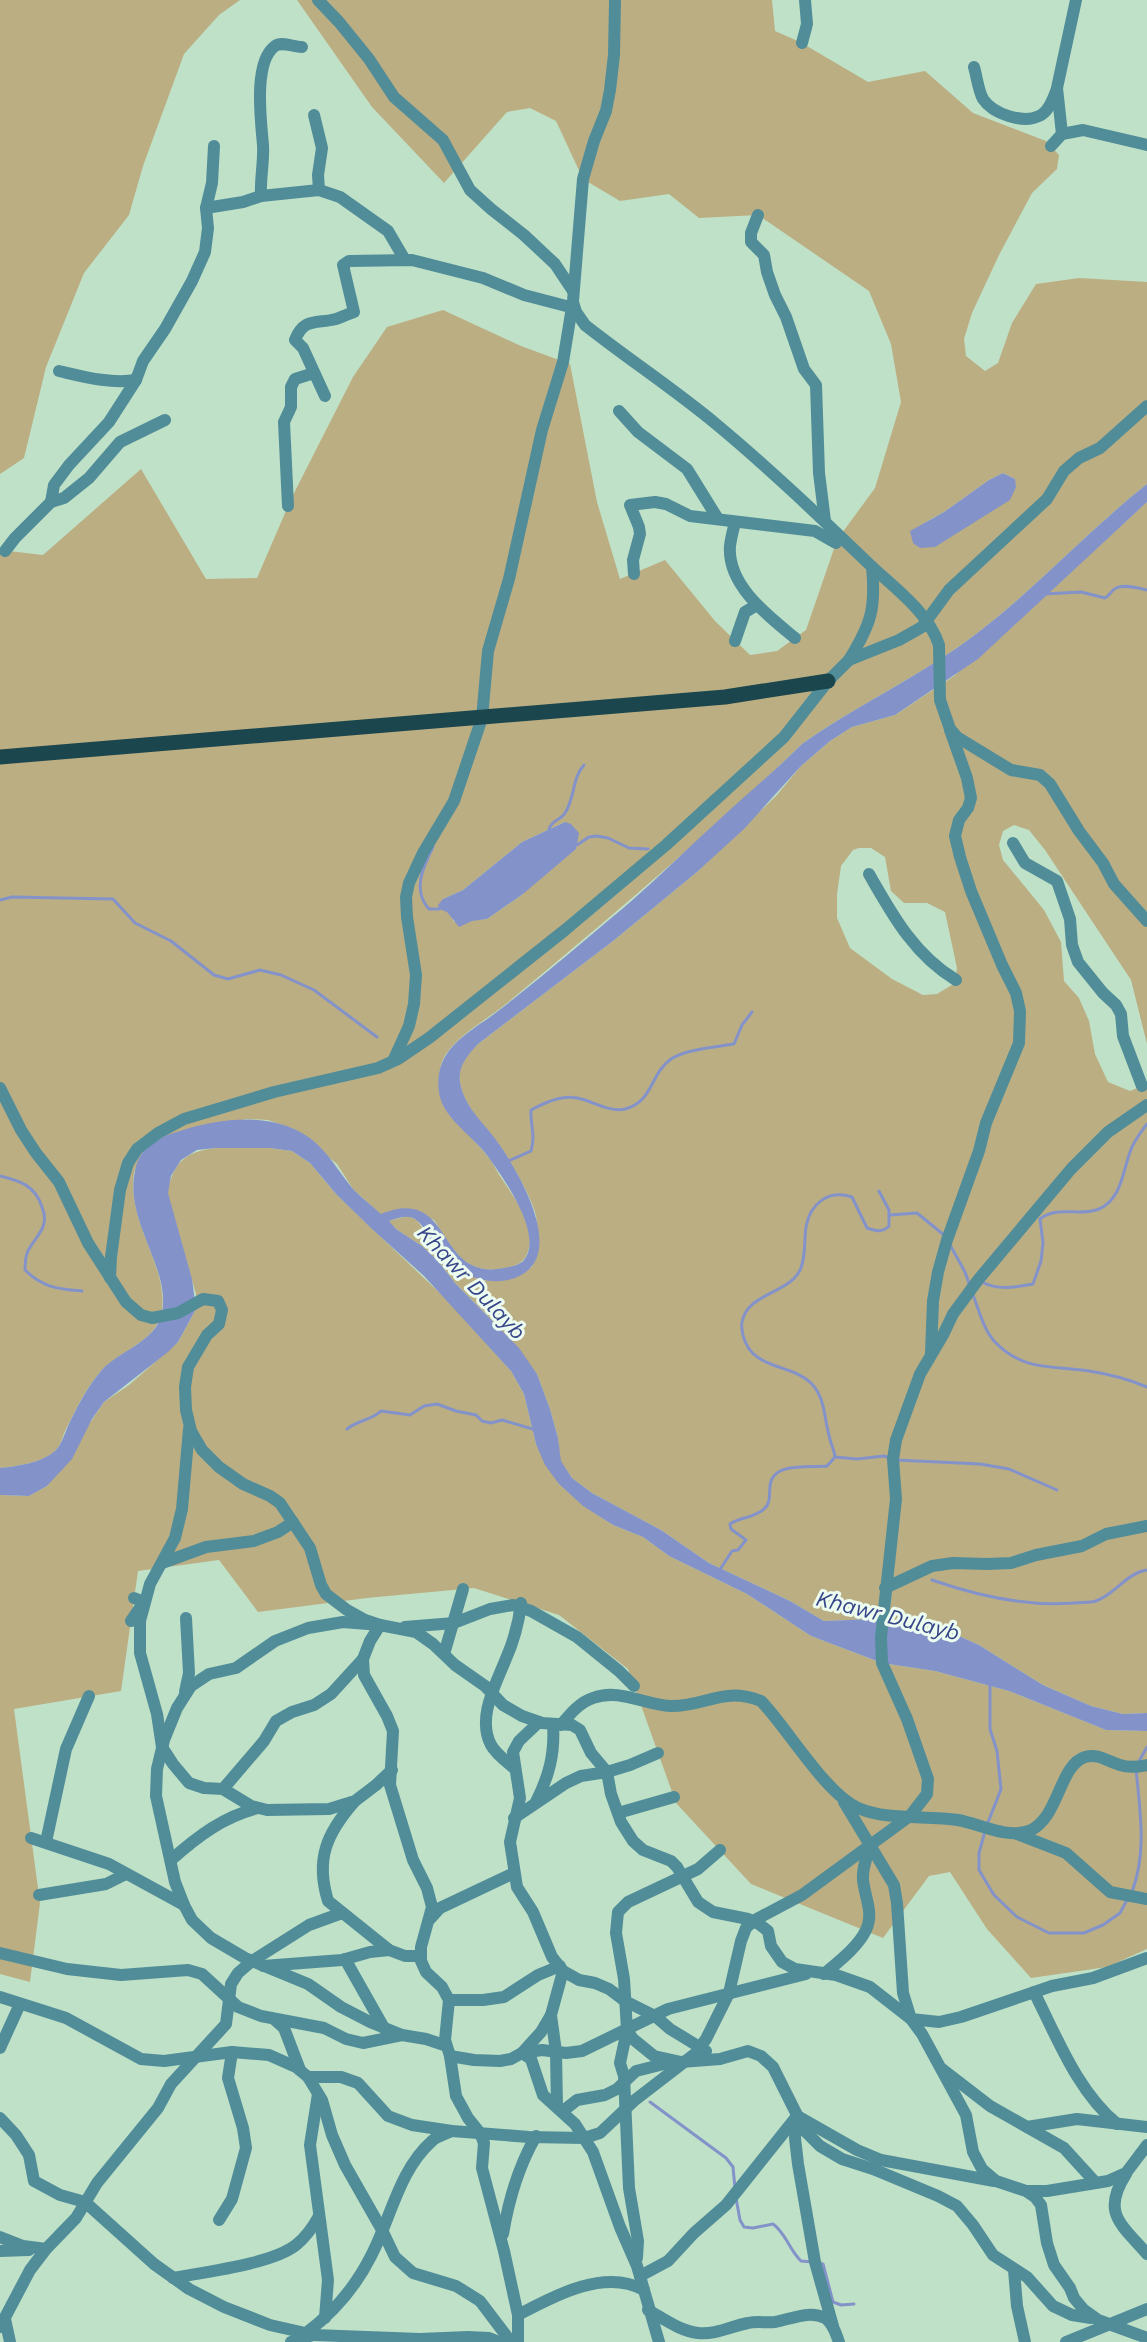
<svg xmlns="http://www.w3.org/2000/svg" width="1147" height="2342" viewBox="0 0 1147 2342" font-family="'Work Sans',sans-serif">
	<rect width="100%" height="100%" fill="#bfe1c7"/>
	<g fill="#bcae83" fill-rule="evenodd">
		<path d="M0 0H240L219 15 184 54 143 166 129 215 84 273 46 367 24 458 0 474Z"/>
		<path d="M297 0H772L775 31 800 42 868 82 925 71 973 113 1046 141 1059 155 1057 169 1032 193 999 255 972 313 964 339 966 356 985 371 998 363 1012 323 1036 284 1079 278 1147 282V484C1085 533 1032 593 968 640 915 679 855 706 802 744 707 836 607 920 506 1004 487 1020 448 1040 441 1065 430 1106 467 1129 488 1157 493 1162 496 1170 500 1176 514 1198 538 1226 527 1254 523 1263 516 1266 506 1268 464 1276 454 1250 434 1220L401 1209 381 1215 353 1189 337 1164 294 1129 268 1120 246 1119 143 1152C140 1158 136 1166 134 1173 127 1223 168 1265 162 1311 158 1340 120 1351 102 1370 86 1387 76 1410 66 1429 63 1435 61 1445 56 1450 43 1463 17 1466 0 1468V550L43 555 141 469 206 579 257 578 292 497 353 377 387 327 443 310 521 346 570 364 597 502 620 579 665 560 715 621 750 655 777 651 806 630 837 540 875 488 901 402 891 344 869 291 758 215 699 218 669 194 620 201 583 179 556 121 530 108 507 112 444 183 372 107ZM1003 473 1015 479 920 525 944 512 989 480ZM565 822 523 894 487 919 454 922 443 899 463 890 522 842Z"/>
		<path d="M1147 502V1044L1131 980 1045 850 1029 830 1014 825 1003 831 999 845 1003 860 1044 910 1061 942 1064 981 1079 998 1089 1021 1095 1054 1108 1082 1130 1091 1147 1084V1713L1123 1714 1091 1706 1043 1685 979 1645 950 1632 873 1619 824 1621 790 1601 709 1563 661 1530 592 1493 572 1478 560 1461 558 1438 550 1409 537 1374 486 1314 455 1283 438 1261 422 1246 396 1229 388 1221 408 1216 417 1220 432 1243 450 1265 483 1281 532 1267C533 1253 539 1229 536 1216 533 1199 508 1156 497 1142 481 1120 452 1095 461 1065 464 1057 472 1050 478 1044L613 941 697 872 776 796 801 766 830 741 852 727 895 715 954 676ZM859 848H871L885 857 891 891 904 903H927L945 912 957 968 955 983 937 994 923 995 892 979 850 948 837 918V894L841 866 853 850Z"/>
		<path d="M216 1148H270L292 1151 310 1163 337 1195 447 1300 511 1371 524 1394 536 1444 559 1484 584 1506 613 1525 643 1537 669 1556 747 1594 811 1636 882 1663 935 1671 1009 1691 1106 1730 1147 1731V1949L1107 1967 1031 1978 987 1929 950 1872 929 1876 883 1938 751 1884 676 1803 628 1669 559 1615 474 1588 367 1598 258 1612 219 1560 138 1571 121 1691 14 1709 40 1903 30 1982 0 1974V1495L29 1496 47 1486 104 1402 129 1385 178 1342 196 1309V1294L167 1193C174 1162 184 1152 216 1148Z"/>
	</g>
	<g fill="#8393ca">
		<path d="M1003 473 1015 479 1016 487 1010 500 935 547 920 548 913 543 910 531 944 512 989 480Z"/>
		<path d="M1147 484V502L978 659 895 715 852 727 830 741 801 766 744 829 697 872 613 941 478 1044C466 1057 456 1068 461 1087 467 1110 486 1125 499 1144 518 1171 564 1249 523 1274 496 1291 456 1276 438 1252 430 1242 426 1226 415 1219 406 1214 398 1218 389 1221L396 1229 422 1246 438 1261 455 1283 519 1348 537 1374 550 1409 558 1438 561 1461 572 1478 592 1493 661 1530 709 1563 790 1601 824 1621 872 1619 950 1632 979 1645 1043 1685 1091 1706 1123 1714 1147 1713V1731L1106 1730 1009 1691 935 1671 882 1663 811 1636 747 1594 669 1556 643 1537 613 1525 583 1506 559 1484 545 1465 536 1444 524 1394 511 1371 424 1276 372 1229 337 1195 310 1163 292 1151 270 1148H216L197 1150 181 1160 171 1176 168 1193 192 1279 196 1309 178 1342 168 1352 104 1402 92 1419 72 1459 47 1486 29 1496 0 1495V1468C18 1466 42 1463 56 1450 61 1445 65 1433 68 1426 77 1407 87 1387 101 1371 118 1351 156 1342 162 1313 171 1268 124 1221 135 1171 140 1144 160 1137 183 1130 226 1117 281 1111 317 1144 332 1158 341 1175 354 1190 362 1198 372 1206 381 1214 455 1184 434 1282 504 1268 510 1267 520 1265 524 1260 544 1235 504 1179 489 1158 476 1139 452 1125 442 1103 437 1092 437 1074 442 1063 452 1039 479 1026 498 1011 542 977 585 940 628 904 660 876 690 846 721 818 748 793 776 770 802 744 855 706 915 679 968 640 1032 593 1085 533 1147 484Z"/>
		<path d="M565 822 571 824 579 833 576 849 523 894 487 919 472 921 459 927 447 912 439 909 438 905 443 899 463 890 522 842Z"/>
	</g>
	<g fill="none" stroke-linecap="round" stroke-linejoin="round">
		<g stroke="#8393ca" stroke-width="3">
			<path d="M1044 594 1081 592 1105 598C1110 595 1111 591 1116 588 1124 584 1138 588 1147 590"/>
			<path d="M549 829C552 820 561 820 565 813 575 798 572 778 584 765"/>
			<path d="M577 845 589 837 597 836 608 838 629 848 648 849"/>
			<path d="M433 847C423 867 412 890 429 909H439"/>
			<path d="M0 900 12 897 113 899 135 923 171 941 214 975 228 979 260 970 281 975 314 990 377 1037"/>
			<path d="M506 1162 531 1151C536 1133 530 1127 531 1110 548 1101 565 1093 585 1100 597 1104 612 1112 625 1109 653 1102 650 1074 671 1059 686 1049 717 1047 734 1044L742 1025 752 1012"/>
			<path d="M0 1176C20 1181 35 1185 42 1207 45 1214 46 1221 42 1229 32 1248 25 1246 25 1270 43 1288 59 1289 82 1291"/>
			<path d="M890 1215 917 1213 944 1235"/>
			<path d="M949 1243 965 1272 970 1286"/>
			<path d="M982 1282C998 1291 1016 1287 1033 1284L1041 1261 1043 1243 1040 1219C1058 1205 1080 1217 1099 1209 1121 1200 1123 1171 1130 1152 1133 1142 1141 1132 1147 1124"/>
			<path d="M973 1295C979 1310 983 1328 994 1341 1023 1372 1052 1365 1089 1371 1109 1374 1128 1379 1147 1387"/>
			<path d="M347 1429C358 1420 372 1420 381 1411L410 1415 424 1406 437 1404 456 1411 476 1415 482 1421 491 1423 502 1420 536 1430"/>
			<path d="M835 1457 857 1459 884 1456 890 1458"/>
			<path d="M896 1460 980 1464 1009 1469 1057 1490"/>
			<path d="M719 1571 732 1551 738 1550 746 1540 731 1529 730 1524C740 1517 754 1518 764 1509 771 1503 769 1495 770 1487 771 1461 810 1468 827 1466L835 1457C834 1449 830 1442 829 1435 824 1417 825 1397 811 1383 790 1363 751 1370 743 1335 742 1330 741 1326 742 1322 747 1294 786 1294 799 1272 806 1260 804 1240 806 1227 810 1204 828 1189 852 1197L867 1228C876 1231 882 1233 889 1226V1210L879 1191"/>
			<path d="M932 1580C978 1596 1025 1607 1073 1603 1081 1602 1090 1603 1096 1601 1116 1594 1126 1573 1147 1570"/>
			<path d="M1138 1763 1147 1747"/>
			<path d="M987 1825 1001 1789 997 1751 990 1729V1683"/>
			<path d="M985 1831 979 1853V1870L994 1895 1017 1917 1049 1933H1084L1103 1925 1120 1913 1127 1900"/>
			<path d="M1132 1892C1147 1852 1140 1811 1136 1769"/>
			<path d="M650 2102 726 2158 733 2167 735 2188"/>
			<path d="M736 2198 740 2220 744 2227 753 2228 773 2224C786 2233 789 2250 801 2261L813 2262"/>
			<path d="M819 2263 823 2264 833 2302 841 2305 854 2304"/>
		</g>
		<g stroke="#518d99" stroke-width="12">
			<path d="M318 0 339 22 369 59 394 97 443 140 470 190 491 209 524 235 555 264 573 291"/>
			<path d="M802 43 807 24 805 0"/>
			<path d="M974 67C977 77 978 90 983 99 993 114 1023 124 1039 116 1049 112 1053 98 1057 89"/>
			<path d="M314 115 322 148 318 175 319 190"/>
			<path d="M1062 134 1057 88 1076 0"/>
			<path d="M1051 146 1062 134 1083 130 1147 145"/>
			<path d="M261 196C260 179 264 162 263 145 261 121 253 62 275 46 282 41 293 47 302 47"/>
			<path d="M206 208 243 202 261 196 319 190 340 197 388 231 405 260"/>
			<path d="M758 215 751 233V242L764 255 767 272 775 295 786 317 804 369 816 385 819 473 825 521"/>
			<path d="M573 302 576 312 585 325C628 359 674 389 716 424 769 468 819 516 868 563 893 587 928 611 939 645L940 700 950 729 957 737 1011 770 1040 775 1050 784 1079 831 1103 863 1114 884 1147 921"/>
			<path d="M59 371C85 377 110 384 136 380"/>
			<path d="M325 396 303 348 295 340C304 317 317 324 336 319 342 317 348 314 354 312L343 265 349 261 412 260 483 278 524 295 570 307"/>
			<path d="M619 411 638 432 687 469 718 519"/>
			<path d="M51 502 54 485 69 465 109 422 136 380 143 361 165 329 192 281 205 252 208 228 206 208 212 183 214 146"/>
			<path d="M288 506 284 422 291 407V387L295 379 314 373"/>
			<path d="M735 523C733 530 731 538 730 546 727 585 768 616 795 638"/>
			<path d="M5 551 15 538 51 502 64 498 89 478 120 442 165 420"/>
			<path d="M634 574 633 560 640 534 639 527 630 505 655 502 666 504 690 516 815 531 836 543"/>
			<path d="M735 641 745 612 757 605"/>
			<path d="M849 660C871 624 876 609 872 567"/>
			<path d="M1013 843 1025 863 1057 881 1070 919 1072 945 1078 962 1103 993 1116 1005 1121 1014 1123 1036 1142 1086"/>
			<path d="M869 874C892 914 914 955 956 980"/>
			<path d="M394 1059 409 1026 414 1004 416 975 407 917 406 897 409 883 423 853 454 801 482 718 488 651 509 579 542 430 563 362 573 301 583 179 594 141 606 111 610 90 614 55 615 0"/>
			<path d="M0 1088 21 1130 36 1153 59 1182 88 1243 126 1302 141 1315 152 1318 178 1313 203 1299 218 1301 222 1310 219 1324 207 1335 188 1367 185 1387 186 1410 191 1431 202 1450 219 1467 243 1484 270 1496 280 1503 310 1548 321 1585 326 1594 347 1610 365 1620 380 1625 416 1632 433 1644 455 1665 485 1686 503 1705 522 1716 542 1723 572 1725 580 1730 591 1753 607 1772 611 1794 621 1822 633 1841 643 1850 671 1861 677 1867 698 1902 713 1912 748 1919 759 1924 768 1931 771 1946 782 1962 795 1969 836 1975 870 1987 911 2019 922 2034 966 2115 973 2152 982 2169 996 2181 1026 2191 1035 2197 1041 2205 1047 2243 1054 2265 1070 2288 1074 2298 1084 2310 1098 2320 1147 2338"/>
			<path d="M110 1278 111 1257 120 1190 128 1163 137 1149 158 1133 184 1119 274 1092 378 1068 398 1059 429 1038 565 930 666 845 784 737 828 681 849 660 899 640 922 627 949 590 1047 499 1064 471 1079 458 1100 448 1147 406"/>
			<path d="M931 1353 933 1301 938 1272 947 1240 979 1151 986 1123 1019 1043 1020 1011 1016 993 1002 965 971 891 960 857 955 836 959 820 968 808 971 798 967 778 950 730"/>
			<path d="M189 1429 182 1509 175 1538 150 1584 140 1621V1653L157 1714 162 1747 173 1764 189 1783 204 1788 223 1789 251 1806 267 1810 329 1809 355 1801 376 1785 392 1770"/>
			<path d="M162 1563 206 1547 254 1541 278 1532 293 1522"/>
			<path d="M885 1588 932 1566 953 1563 987 1564 1011 1563 1036 1555 1082 1546 1106 1534 1147 1526"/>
			<path d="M131 1621 144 1602 134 1598"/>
			<path d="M405 1627 454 1623 490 1609 513 1605 531 1611 577 1637 619 1671 634 1686"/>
			<path d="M444 1654 463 1589"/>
			<path d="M185 1692 189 1673 186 1618"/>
			<path d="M539 1722 519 1741 513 1752 520 1798 510 1842 517 1887 533 1912 552 1957 563 1971 579 1980 595 1983 609 1989 625 2001 655 2016 670 2029 706 2051"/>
			<path d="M561 1725C570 1714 580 1702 593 1698 619 1688 645 1705 670 1706 706 1707 722 1686 761 1701 788 1729 825 1793 858 1808 888 1821 926 1815 958 1820 980 1824 1007 1839 1029 1831 1059 1819 1059 1765 1085 1757 1099 1753 1108 1762 1120 1765 1129 1768 1138 1767 1147 1765"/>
			<path d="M514 1768C507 1762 496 1754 491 1745 477 1718 495 1686 505 1661 513 1643 519 1622 521 1603"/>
			<path d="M223 1789 264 1741 276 1721 292 1712 314 1705 331 1694 363 1659"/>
			<path d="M354 1802C327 1833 315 1859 328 1901L389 1950 405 1956H421"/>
			<path d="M536 1802C549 1776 555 1754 553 1724"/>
			<path d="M844 1802 894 1885 897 1903 903 1993 911 2019 939 2022 961 2017 1052 1986 1093 1978 1147 1958"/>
			<path d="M618 1813 674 1797"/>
			<path d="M514 1818 566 1783 581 1776 607 1772 630 1765 658 1753"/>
			<path d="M1017 1834 1066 1853 1110 1892 1147 1899"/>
			<path d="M31 1838 109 1864 184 1905"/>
			<path d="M46 1842 66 1749 89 1696"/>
			<path d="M720 1850 698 1869 628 1902 618 1912 616 1933 624 1979 627 2030 633 2039 654 2056 681 2062 720 2059 748 2051 761 2056 773 2067 805 2131 820 2146 842 2159 873 2169 938 2196 957 2206 973 2225 993 2255 1027 2277 1053 2306 1072 2315 1091 2318"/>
			<path d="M171 1860C198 1836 223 1817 258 1808"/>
			<path d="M39 1895 106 1884 126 1874"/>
			<path d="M430 1919 440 1908 514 1873"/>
			<path d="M0 1953 67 1969 121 1975 188 1970 202 1974 238 2007 261 2016 324 2028 346 2039 363 2043 402 2035"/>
			<path d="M345 1959 384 2028"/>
			<path d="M263 1966 342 1960 370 1952 389 1950"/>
			<path d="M563 1971 551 2015 541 2032 522 2053 531 2059 543 2095 575 2124 593 2152 620 2227 637 2266 659 2342"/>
			<path d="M824 1974C838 1962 858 1947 866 1930 874 1913 865 1898 863 1880 862 1868 867 1856 871 1844"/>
			<path d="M1034 1992C1057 2037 1077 2091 1117 2124"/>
			<path d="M0 1997 66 2018 141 2059 164 2061 232 2052 269 2055 296 2067 308 2077 322 2100 332 2135 345 2165 382 2230 395 2257 413 2273 456 2286 480 2301 511 2342"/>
			<path d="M449 2000H483L504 1997 538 1975 560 1966"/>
			<path d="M551 2015 556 2052 557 2106"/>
			<path d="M274 2019 284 2028 300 2070"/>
			<path d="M627 2030 620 2063 624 2076 629 2188 638 2241 637 2258"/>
			<path d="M447 2046 426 2039 402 2035 370 2022 341 2007 308 1984 245 1958 211 1938 192 1920 184 1905 175 1882 156 1796 157 1769 164 1740 177 1708 191 1686 209 1674 236 1668 275 1641 308 1628 343 1622 380 1625 370 1641 363 1659 364 1675 387 1716 393 1731 390 1785 413 1860 427 1888 432 1907 421 1947V1961L426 1972 442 1987 449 2000 445 2040 450 2056 456 2096 468 2118 480 2133 484 2143 482 2168 504 2251 518 2315V2342"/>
			<path d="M0 2048 20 2004"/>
			<path d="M450 2056 474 2060 500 2061 511 2059 522 2053 542 2050 566 2053 582 2051 668 2009 806 1974"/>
			<path d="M942 2069 990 2106 1064 2148 1095 2182"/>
			<path d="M308 2077H341L358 2083 388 2116 412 2125 452 2131 529 2137 584 2138 600 2133 635 2100 696 2053 706 2039 729 1993 741 1941 746 1928 753 1921 802 1895 910 1816 927 1794 928 1779 907 1719 882 1663 881 1637 896 1499 893 1459 896 1440 920 1374 943 1335 953 1314 978 1280 1071 1169 1108 1132 1147 1105"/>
			<path d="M318 2094 310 2145 328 2280 325 2318"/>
			<path d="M563 2111 577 2100 605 2095 617 2089 636 2071 668 2063"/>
			<path d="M797 2117 795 2138 798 2164 815 2262 833 2326"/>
			<path d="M799 2117 857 2150 881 2160 994 2181"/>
			<path d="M0 2118 16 2135 29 2155 34 2181 60 2195 85 2202 154 2264 189 2289 224 2307 270 2325 314 2335 420 2339 468 2337 489 2338 499 2342"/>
			<path d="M1027 2127 1077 2119 1147 2127"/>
			<path d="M1126 2174C1101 2213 1121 2224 1147 2254"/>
			<path d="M1027 2191H1047L1108 2181 1126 2173 1147 2145"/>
			<path d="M219 2220 232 2199 246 2148 243 2128 228 2078 232 2052"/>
			<path d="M503 2234C509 2198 518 2167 536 2136"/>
			<path d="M0 2237 23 2246 46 2249"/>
			<path d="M0 2251 29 2250"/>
			<path d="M1014 2270 1017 2306 1025 2342"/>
			<path d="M640 2276 668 2261 694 2233 726 2205 797 2116"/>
			<path d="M173 2278C204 2272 272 2264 296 2245 306 2237 313 2227 319 2216"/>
			<path d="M648 2310C664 2319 680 2331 698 2333 716 2335 731 2326 748 2323 757 2321 766 2323 775 2322 791 2319 810 2310 825 2318 833 2323 836 2334 839 2342"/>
			<path d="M518 2315C554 2296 604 2268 644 2290"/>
			<path d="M5 2319 10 2342"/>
			<path d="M0 2327 30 2270 46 2249 76 2218 97 2183 158 2108 171 2084 226 2024 231 1984 238 1973 252 1961 309 1925 342 1913"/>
			<path d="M306 2333C333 2313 356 2286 371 2256 391 2218 399 2170 432 2141 437 2136 446 2134 452 2131"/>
			<path d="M291 2342 313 2335"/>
			<path d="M1066 2342 1147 2309"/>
		</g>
		<path stroke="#1b464e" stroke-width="15" d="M0 757 725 697 828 681"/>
	</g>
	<g text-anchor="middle" stroke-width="6" stroke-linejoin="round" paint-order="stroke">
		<g font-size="22" font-style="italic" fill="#374589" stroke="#ecfdf0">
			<text transform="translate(472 1282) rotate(47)" y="8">Khawr Dulayb</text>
			<text transform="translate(888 1615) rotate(14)" y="8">Khawr Dulayb</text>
		</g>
	</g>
</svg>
